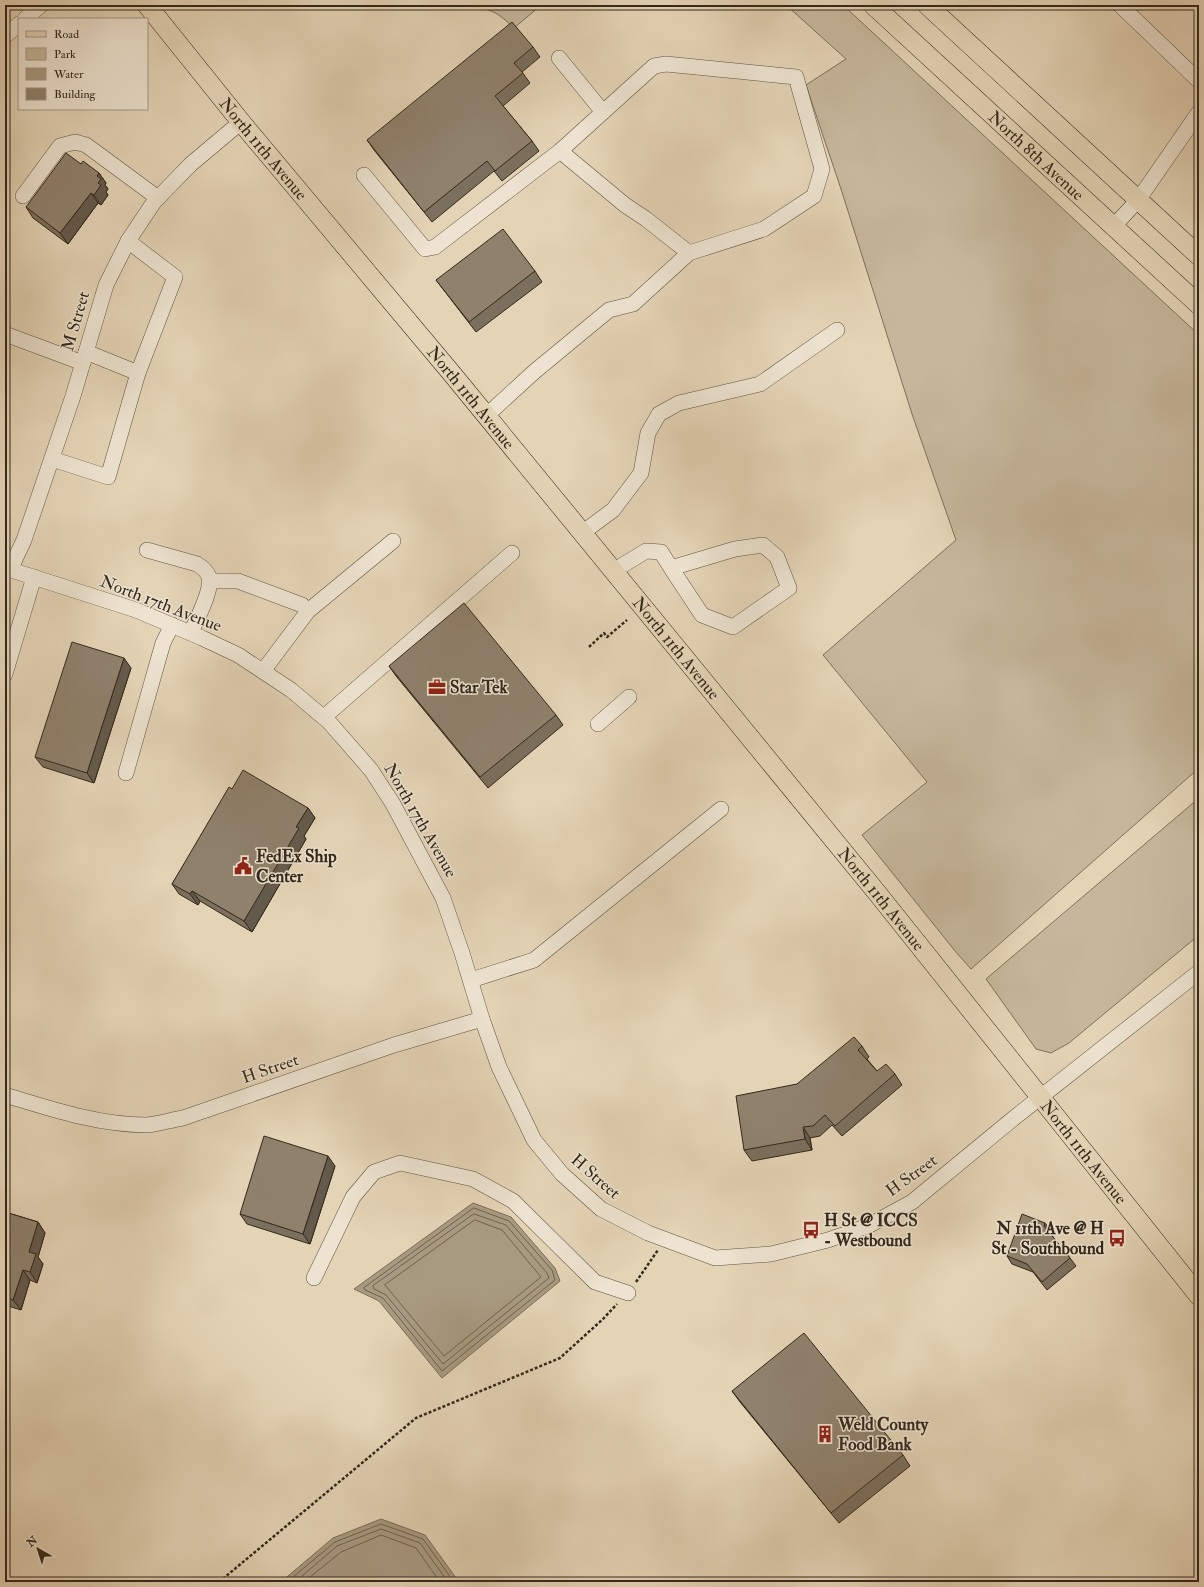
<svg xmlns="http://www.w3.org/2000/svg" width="1204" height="1587" viewBox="0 0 1204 1587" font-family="'IM FELL Double Pica',serif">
	<rect width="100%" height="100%" fill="#e4d4b6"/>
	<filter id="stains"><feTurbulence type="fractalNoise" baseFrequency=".005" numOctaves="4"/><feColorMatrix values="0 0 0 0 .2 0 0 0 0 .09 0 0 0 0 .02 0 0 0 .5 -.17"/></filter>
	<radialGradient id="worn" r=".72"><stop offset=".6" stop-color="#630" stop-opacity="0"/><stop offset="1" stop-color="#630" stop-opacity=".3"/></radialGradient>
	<g fill="#c6b79c" stroke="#7c705c">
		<path d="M467 5H539V7L514 28C506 21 499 13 488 10 481 8 475 8 467 5Z"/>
		<path d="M786 5H843L1199 335V768L971 969 955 951 862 835 927 782 823 655 956 540 912 414 841 189 806 85 846 59Z"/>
		<path d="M1199 798V935L1069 1043 1051 1053 1036 1049 986 979Z"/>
	</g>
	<g fill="#a89a81" stroke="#796c58">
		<path d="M473 1203 511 1217 555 1268 560 1281 442 1378 379 1301 354 1289Z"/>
		<path d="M381 1519 425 1535 459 1582H281L333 1538Z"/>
	</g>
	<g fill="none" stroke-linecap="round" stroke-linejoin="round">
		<g stroke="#6e614e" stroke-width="1">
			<path d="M474 1208 509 1221 552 1270 555 1280 442 1371 383 1298 365 1290 364 1288Z"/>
			<path d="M474 1214 506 1225 547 1273 549 1278 443 1364 386 1295 374 1289 373 1286Z"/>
			<path d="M475 1220 502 1230 541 1277 444 1356 385 1285Z"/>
			<path d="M287 1582 335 1542 381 1524 423 1539 454 1582"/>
			<path d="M295 1582 337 1546 381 1529 420 1543 448 1582"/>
			<path d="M304 1582 341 1552 381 1535 416 1548 440 1582"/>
		</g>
		<g stroke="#5f5342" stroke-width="16">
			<g id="minor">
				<path d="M1120 5 1199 81"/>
				<path d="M25 19 41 5"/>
				<path d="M5 36 19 24"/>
				<path d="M559 58 603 112"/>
				<path d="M364 175 425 249 435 247 560 151"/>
				<path d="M23 196 60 146 75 142 86 145 158 198"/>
				<path d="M1113 227 1138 200 1199 112"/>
				<path d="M5 334 83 363"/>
				<path d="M86 352 138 373"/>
				<path d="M486 416 534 372 609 310 633 304 689 253 646 219 625 205 560 151 654 66 666 64 796 77 822 169 814 196 764 229 689 253"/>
				<path d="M52 459 108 477 138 373 175 277 128 241"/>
				<path d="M582 533 613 510 641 473 648 433 659 414 679 403 760 384 837 330"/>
				<path d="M147 550 197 564C202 567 207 571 209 577 213 590 196 620 191 633"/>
				<path d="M5 568 136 610 202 638 238 655 291 690 329 722 371 770 393 804 443 898 462 953 482 1019 499 1067 534 1140 562 1174 601 1209 648 1233 715 1258 771 1254 828 1240 868 1226 912 1202 1014 1118 1199 972"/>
				<path d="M10 570 24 540 73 396 106 285 128 241 154 202 191 164 241 122"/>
				<path d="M613 571 646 551 661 552 671 568 735 549 763 545 777 557 789 588 733 627 702 615 671 568"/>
				<path d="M210 581H238L302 605 308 611"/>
				<path d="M263 671 308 611 393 541"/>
				<path d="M5 674 34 577"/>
				<path d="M324 717 512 553"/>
				<path d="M598 724 629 697"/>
				<path d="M126 773 163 643 172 625"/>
				<path d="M471 980 534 960 721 809"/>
				<path d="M5 1095C51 1109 98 1125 147 1125 159 1124 171 1120 183 1118L394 1045 482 1019"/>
				<path d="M314 1278 353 1197 374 1172 400 1163 473 1179 513 1201 595 1282 628 1293"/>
			</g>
		</g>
		<g stroke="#33281b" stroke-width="20">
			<g id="major">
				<path id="s1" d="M147 5 241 122 453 375 878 894 1199 1296"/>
				<path id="s2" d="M873 5 1199 305"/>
				<path d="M927 5 1199 256"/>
			</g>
		</g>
		<g stroke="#33281b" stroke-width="2.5" stroke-dasharray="3 2" stroke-linecap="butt">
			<path d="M589 647 604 633 607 637 627 620"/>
			<path d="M636 1282 658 1250"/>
			<path d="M219 1582 416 1418 560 1358 603 1319 617 1304"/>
		</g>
		<use href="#minor" stroke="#ede3d0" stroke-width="15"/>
		<use href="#major" stroke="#e4d4b6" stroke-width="19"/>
	</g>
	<g fill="#7b6f5d" stroke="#33281b">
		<path d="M533 47 540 57 522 72 530 83 503 106 532 141 539 151 502 181 494 171 432 222 374 150 367 140Z"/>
		<path d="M81 164 99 173 106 183 105 185 108 189 106 192 108 195 101 205 98 203 68 244 33 218 26 207Z"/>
		<path d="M535 271 542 282 476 332 436 280Z"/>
		<path d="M389 666 556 715 563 725 488 788 396 676Z"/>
		<path d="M131 668 94 783 43 767 35 757Z"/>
		<path d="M232 789 308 808 315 818 304 836 306 839 252 932 200 901 198 905 179 894 172 884Z"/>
		<path d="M862 1046 869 1057 867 1059 877 1071 895 1074 902 1085 842 1136 832 1125 820 1136 810 1138 812 1150 752 1161 744 1150 797 1084Z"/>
		<path d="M335 1166 310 1244 247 1224 240 1214Z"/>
		<path d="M5 1212 38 1222 45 1233 38 1257 43 1264 37 1283 30 1280 21 1310 5 1305Z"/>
		<path d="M1051 1231 1050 1233 1070 1258 1076 1266 1047 1290 1033 1272 1012 1264 1007 1256Z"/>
		<path d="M732 1391 903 1455 910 1466 839 1523 740 1402Z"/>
	</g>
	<g fill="#645a4c" stroke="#33281b">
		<path d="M99 173 106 183 105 185 108 189 106 192 108 195 101 205 94 195 98 183 97 176Z"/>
		<path d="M91 193 98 203 68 244 60 233Z"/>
		<path d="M124 658 131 668 94 783 87 773Z"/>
		<path d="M308 808 315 818 304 836 306 839 252 932 244 921 296 827Z"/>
		<path d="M192 891 200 901 198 905 190 894Z"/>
		<path d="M803 1127 810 1138 812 1150 805 1139Z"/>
		<path d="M328 1156 335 1166 310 1244 303 1234Z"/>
		<path d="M38 1222 45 1233 38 1257 43 1264 37 1283 30 1272 29 1252Z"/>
		<path d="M1045 1223 1051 1231 1050 1234 1044 1226Z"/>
		<path d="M23 1270 30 1280 21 1310 13 1300Z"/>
	</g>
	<g fill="#8f816c" stroke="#33281b">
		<path d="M512 22 533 47 514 63 523 73 495 96 532 141 495 171 487 161 424 212 367 140Z"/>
		<path d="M66 153 81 164 83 161 99 173 97 176 101 179 98 183 101 185 94 195 91 193 60 233 26 207Z"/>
		<path d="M503 229 535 271 469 322 436 280Z"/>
		<path d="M464 603 556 715 480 777 389 666Z"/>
		<path d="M72 642 124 658 87 773 35 757Z"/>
		<path d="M243 770 308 808 296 827 299 828 244 921 192 891 190 894 172 884 229 787 232 789Z"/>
		<path d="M854 1037 862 1046 858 1050 877 1071 886 1064 895 1074 835 1126 825 1115 813 1126 803 1127 805 1139 744 1150 736 1096 797 1084Z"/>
		<path d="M264 1136 328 1156 303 1234 240 1214Z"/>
		<path d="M5 1212 38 1222 29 1252 36 1254 30 1272 23 1270 13 1300 5 1297Z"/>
		<path d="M1022 1214 1045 1223 1044 1226 1070 1258 1042 1282 1027 1264 1007 1256Z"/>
		<path d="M804 1333 903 1455 831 1513 732 1391Z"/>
	</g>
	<defs>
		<g id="office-bare" transform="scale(1.38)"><path d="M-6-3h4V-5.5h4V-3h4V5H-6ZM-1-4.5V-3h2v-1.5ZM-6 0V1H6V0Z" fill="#8f2418" stroke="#ede3d0" stroke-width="2.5" paint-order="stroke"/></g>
		<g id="civic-bare" transform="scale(1.38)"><path d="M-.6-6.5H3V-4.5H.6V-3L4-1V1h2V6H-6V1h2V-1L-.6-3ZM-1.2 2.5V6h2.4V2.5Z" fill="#8f2418" stroke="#ede3d0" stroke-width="2.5" paint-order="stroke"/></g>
		<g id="bus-bare" transform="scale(1.38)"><path d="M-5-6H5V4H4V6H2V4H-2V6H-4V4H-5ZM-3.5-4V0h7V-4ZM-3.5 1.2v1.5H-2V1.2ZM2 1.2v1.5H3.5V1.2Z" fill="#8f2418" stroke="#ede3d0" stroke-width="2.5" paint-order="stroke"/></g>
		<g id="building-bare" transform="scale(1.38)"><path d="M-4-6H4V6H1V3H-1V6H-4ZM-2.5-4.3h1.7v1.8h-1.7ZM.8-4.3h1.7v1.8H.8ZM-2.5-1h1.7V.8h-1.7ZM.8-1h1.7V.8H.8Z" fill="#8f2418" stroke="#ede3d0" stroke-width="2.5" paint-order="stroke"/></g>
	</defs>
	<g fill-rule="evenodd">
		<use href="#office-bare" x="437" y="687"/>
		<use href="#civic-bare" x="243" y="866"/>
		<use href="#bus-bare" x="811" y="1230"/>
		<use href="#bus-bare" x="1117" y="1238"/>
		<use href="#building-bare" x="825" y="1434"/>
	</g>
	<g text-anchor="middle" stroke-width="3" stroke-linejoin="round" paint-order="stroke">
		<g font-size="17" fill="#33281b" stroke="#ede3d0">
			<text dy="6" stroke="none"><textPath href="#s1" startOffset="185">North 11th Avenue</textPath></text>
			<text dy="6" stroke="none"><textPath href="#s2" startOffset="222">North 8th Avenue</textPath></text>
			<text transform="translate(75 321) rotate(-74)" y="6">M Street</text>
			<text dy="6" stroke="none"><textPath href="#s1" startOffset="509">North 11th Avenue</textPath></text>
			<text transform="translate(161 603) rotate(21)" y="6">North 17th Avenue</text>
			<text dy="6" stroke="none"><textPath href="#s1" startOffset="833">North 11th Avenue</textPath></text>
			<text transform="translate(421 820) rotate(60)" y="6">North 17th Avenue</text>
			<text dy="6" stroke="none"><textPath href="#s1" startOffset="1157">North 11th Avenue</textPath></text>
			<text transform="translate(270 1068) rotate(-19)" y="6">H Street</text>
			<text dy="6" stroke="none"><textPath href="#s1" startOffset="1481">North 11th Avenue</textPath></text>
			<text transform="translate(911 1175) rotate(-36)" y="6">H Street</text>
			<text transform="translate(596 1176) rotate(41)" y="6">H Street</text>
		</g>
		<g font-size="17" font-weight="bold" fill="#33281b" stroke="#ede3d0" text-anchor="start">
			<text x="450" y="693">Star Tek</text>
			<text x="256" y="862">FedEx Ship<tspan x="256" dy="20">Center</tspan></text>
			<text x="824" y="1226">H St @ ICCS<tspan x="824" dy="20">- Westbound</tspan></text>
			<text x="1104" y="1234" text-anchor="end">N 11th Ave @ H<tspan x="1104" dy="20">St - Southbound</tspan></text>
			<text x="838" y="1430">Weld County<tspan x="838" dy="20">Food Bank</tspan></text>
		</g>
	</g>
	<rect width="1204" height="1587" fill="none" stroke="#e4d4b6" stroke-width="20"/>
	<rect x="6" y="6" width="1192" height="1575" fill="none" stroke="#33281b" stroke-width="2"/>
	<rect x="10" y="10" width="1184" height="1567" fill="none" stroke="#33281b"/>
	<rect x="18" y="18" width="130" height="92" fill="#ede3d0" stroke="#a39888"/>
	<rect x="26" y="31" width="20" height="6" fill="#e4d4b6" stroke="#a39888"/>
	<text x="54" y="38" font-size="12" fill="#33281b">Road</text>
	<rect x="26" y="48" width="20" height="12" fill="#c6b79c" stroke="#a39888"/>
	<text x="54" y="58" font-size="12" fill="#33281b">Park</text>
	<rect x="26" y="68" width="20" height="12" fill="#a89a81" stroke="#a39888"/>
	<text x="54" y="78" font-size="12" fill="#33281b">Water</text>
	<rect x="26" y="88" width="20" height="12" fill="#8f816c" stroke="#a39888"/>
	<text x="54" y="98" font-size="12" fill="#33281b">Building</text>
	<g transform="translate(38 1549) rotate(321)" stroke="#ede3d0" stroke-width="3" paint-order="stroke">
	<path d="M0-3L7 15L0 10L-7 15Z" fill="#33281b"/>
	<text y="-6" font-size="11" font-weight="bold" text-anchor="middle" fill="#33281b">N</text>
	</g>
	<rect width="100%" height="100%" filter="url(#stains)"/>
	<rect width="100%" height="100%" fill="url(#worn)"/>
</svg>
